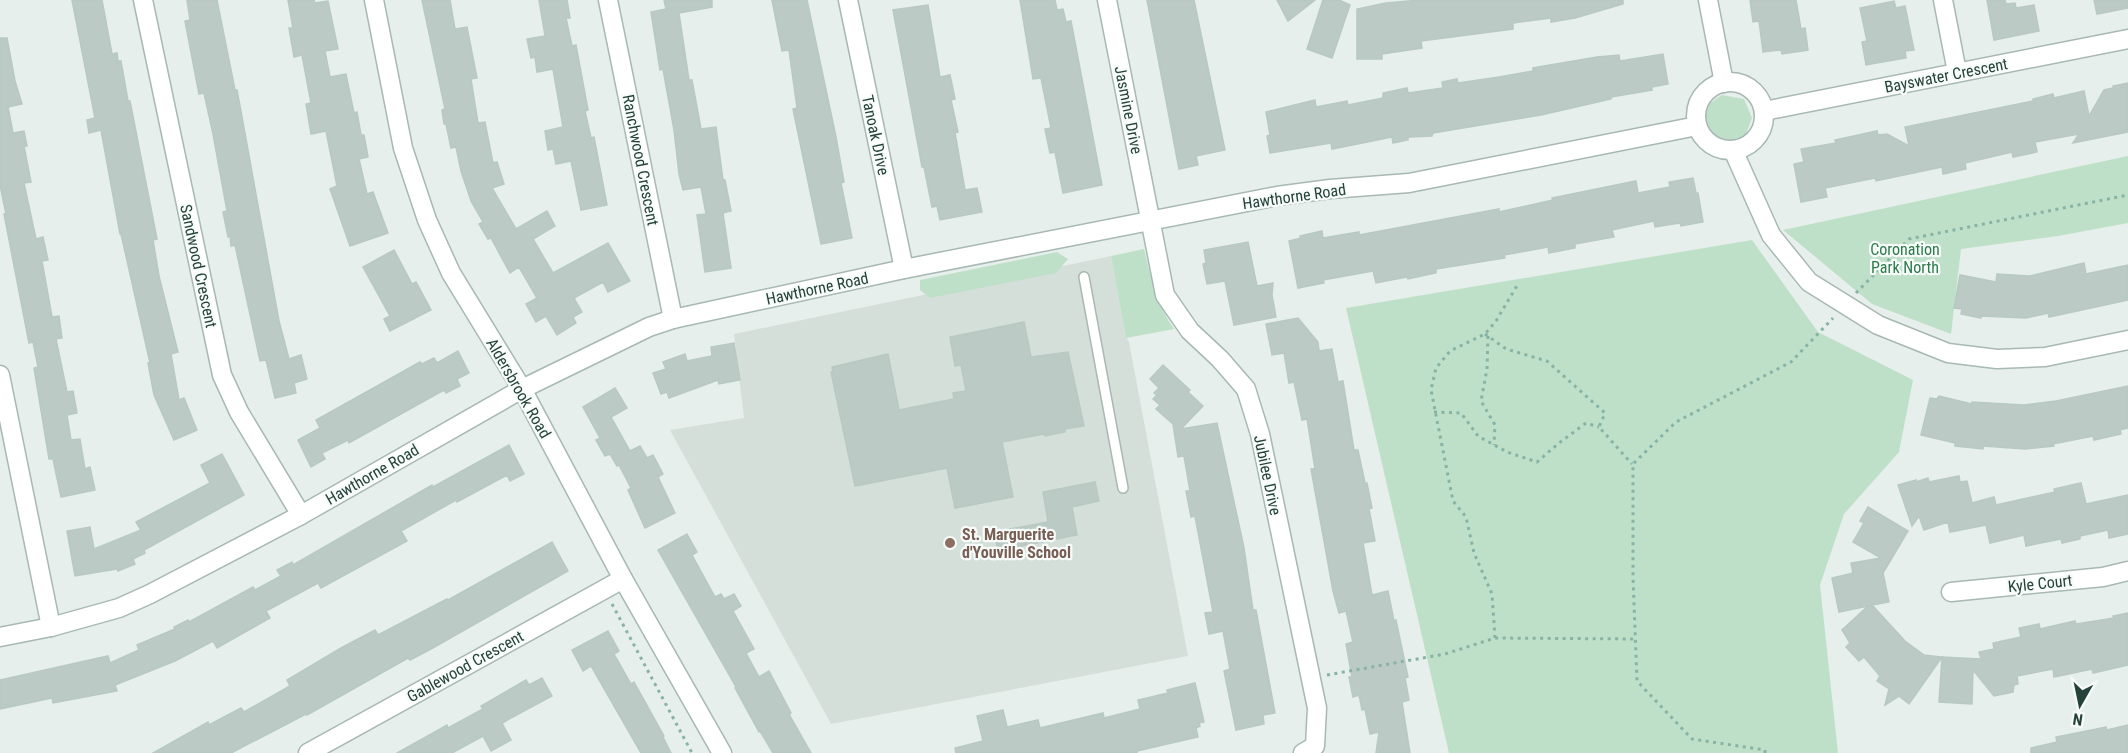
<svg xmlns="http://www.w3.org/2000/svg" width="2128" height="753" viewBox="0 0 2128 753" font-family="'Roboto Condensed',sans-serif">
	<rect width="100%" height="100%" fill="#e6efeb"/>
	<path fill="#d4dfda" d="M1111 256 1126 337 1129 342 1188 656 831 724 670 430 744 418 734 334Z"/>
	<g fill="#bfe0c8">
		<path d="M1722 95 1744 99 1752 118 1745 136C1722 143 1717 145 1703 124L1706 106Z"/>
		<path d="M2128 156V223L2058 236 1961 249 1951 334 1872 304 1783 230Z"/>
		<path d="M1752 240 1818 332 1913 380 1899 452 1844 514 1820 585 1838 753H1449L1346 308Z"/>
		<path d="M1144 249C1151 278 1157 305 1174 329L1126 338 1111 256Z"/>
		<path d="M1057 252 1068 259 1056 273 930 298 920 290V280Z"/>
	</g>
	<g fill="#bbcac4" stroke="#b8c9c2" stroke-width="1.5">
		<path d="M72 0H102L112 54 117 53 118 61H121L128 101H130L157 239 153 240 159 276 178 352 171 354 179 400 184 398 197 430 174 440 154 395 148 363H150L121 234H120L101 130 89 133 87 120 95 118Z"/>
		<path d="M187 0H217L235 90H237L240 106 279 321 289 359 301 355 307 379 294 383 296 393 275 398 266 360 260 361 235 245 231 246 230 236 228 237 223 212 227 211 213 134 204 93 199 94 185 21 190 20Z"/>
		<path d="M288 0H314L315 3 328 1 338 49 325 51 330 77 346 74 354 113 357 112 361 135H364L368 157 359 159 367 194 373 192 388 233 350 246 330 189 337 186 326 131 311 134 306 104 311 103 302 55 294 57 289 28H293Z"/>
		<path d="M422 0H450L455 29 467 27 477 78 471 79 478 123 485 122 493 163 497 162 504 184 492 188 516 229 547 211 555 226 533 239 553 273 608 243 630 281 608 292 603 282 574 298 582 312 573 317 576 323 557 335 546 316 536 322 526 304 537 298 519 267 510 273 491 238 488 239 479 224 483 222 471 201 461 171 456 147 451 148 446 124H444L442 110 445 109Z"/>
		<path d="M539 0H567L570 18H566L572 46 576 45 588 110 585 111 591 138 594 137 607 205 581 210 571 161 556 164 553 149 548 150 545 131 563 127 553 69 537 72 535 57 531 58 527 39 545 36Z"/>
		<path d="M664 0H712V7L679 13 689 80H692L701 129 716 127 723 180H725L731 211 723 213 731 268 705 272 697 215 706 214 701 187 683 190 679 174 674 130 663 69 660 70 651 12 666 9Z"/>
		<path d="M772 0H807L836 137 844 182 841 183 852 238 821 244 793 109 797 108 789 50 782 51Z"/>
		<path d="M1020 0H1055L1057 10 1063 9 1066 22 1071 21 1102 185 1063 193 1055 152 1050 153 1045 129 1051 128 1041 78 1033 79Z"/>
		<path d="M1147 0H1194L1225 150 1196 156 1198 165 1179 169Z"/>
		<path d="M1277 0H1315L1288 21Z"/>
		<path d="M1323 0H1339L1350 5 1332 58 1307 49Z"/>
		<path d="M1420 0H1623V4L1575 18 1551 22V18L1513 23V29L1421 41 1422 48 1382 54V59H1357V9L1386 3Z"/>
		<path d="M1750 0H1796L1801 29 1805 28 1808 50 1782 54 1781 50 1763 52 1759 21 1753 22Z"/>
		<path d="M1987 0H2005L2006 4 2015 3 2016 8 2034 5 2039 31 1994 40Z"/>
		<path d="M2094 0H2128V8L2097 14Z"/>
		<path d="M1894 1 1896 8 1905 6 1914 50 1905 51 1906 58 1866 65 1862 42 1867 41 1860 8Z"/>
		<path d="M928 5 940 77 950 75 955 99 951 100 958 132 955 133 965 190 977 188 982 212 940 220 937 206 932 207 924 167H922L893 10Z"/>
		<path d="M0 38H7L15 81 22 104 8 107 13 133 24 131 27 146H24L31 182 24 183 36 239 43 237 48 260 42 261 52 317 59 316 62 338 56 339 67 392 73 391 77 413 67 415 71 440 80 439 85 469 90 467 95 490 61 497 53 459H49L34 368 38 367 33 342 29 343 4 214H6L0 185Z"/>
		<path d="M1663 54 1668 84 1652 87V90L1611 97V99L1541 115 1433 133 1432 136 1408 137V140L1393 143 1392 137 1332 149 1331 143 1270 153 1267 136 1270 135 1266 112 1315 100 1316 107 1347 101 1348 105 1383 98V93L1407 88 1408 93 1443 88 1442 82 1457 79 1458 83 1499 77 1533 71V68L1597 57 1619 55 1620 61Z"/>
		<path d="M2128 83V132L2073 143 2079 134 2035 142 2037 152 2013 157 2012 152 1965 163 1966 169 1943 174 1942 167 1876 181 1875 178 1825 188 1827 197 1801 202 1794 164 1804 162 1801 149 1836 143 1835 140 1877 131 1878 135 1887 134 1909 146 1905 127 2033 101V99L2053 94 2054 98 2084 91 2089 116 2104 90 2113 88V86Z"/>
		<path d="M1693 178 1696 193H1698L1703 222 1681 226 1680 223 1655 227 1654 221 1612 230 1614 237 1575 244V248L1549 253 1548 247 1504 255 1505 258 1436 269V273L1408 279 1407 277 1376 283 1373 271 1323 280 1324 283 1298 288 1289 241 1301 238 1300 236 1322 231 1323 238 1359 232V235L1499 209V212L1553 200 1552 198 1636 181 1638 193 1670 187 1669 182Z"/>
		<path d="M1248 242 1257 286 1273 283 1272 295 1276 317 1234 325 1225 281 1207 284 1203 264 1206 263 1204 250Z"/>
		<path d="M394 250 412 284 416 282 431 310 390 331 384 319 390 316 363 267Z"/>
		<path d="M2084 263 2086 274 2128 265V300L2049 317 2048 313 2026 318 1981 316V318L1961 314 1962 309 1954 308 1960 275 1996 282 1997 274 2030 276Z"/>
		<path d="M1298 318 1318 342 1319 351 1332 349 1338 382 1343 381 1354 450H1358L1365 483H1367L1372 508 1369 509 1375 541 1363 543 1372 595 1388 591 1394 621 1396 620 1408 677 1405 678 1409 700 1402 702 1410 753H1376L1379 732 1370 734 1365 709 1362 710 1359 695 1353 697 1349 677H1352L1346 644 1353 642 1346 611 1339 613 1333 591 1311 469H1315L1307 419 1302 420 1294 382 1289 383 1284 353 1272 355 1266 324Z"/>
		<path d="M1024 322 1031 357 1068 352 1084 426 1065 429V432L1045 436 1044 434 1002 442 1013 497 955 508 947 468 855 486 831 372H833L832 367 888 354 899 410 954 399 953 393 966 391 961 365 955 366 950 337Z"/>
		<path d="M734 343 740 380 719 384 718 380 669 398 667 392 661 394 653 373 666 369 663 362 685 354 687 361 712 356 711 347Z"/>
		<path d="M458 351 469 373 457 379 460 386 446 393 444 390 349 443 348 440 322 453 325 459 311 467 298 440 320 428 316 420 420 362 422 364 434 358 437 363Z"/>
		<path d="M1163 365 1190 390 1188 392 1203 406 1181 429 1217 423 1244 548 1253 610H1256L1275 713 1263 715 1264 724 1236 730 1224 671 1230 669 1223 631 1209 634 1205 613 1213 612 1195 516 1191 517 1186 491H1190L1184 456 1178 457 1173 424 1156 409 1160 405 1153 399 1157 395 1154 393 1159 388 1150 379Z"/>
		<path d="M2128 386V428L2120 430 2121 434 2094 440 2093 436 2053 444 2054 446 2025 449 1983 446V449L1955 446V443L1921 435 1930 398 1937 399 1939 396 1972 404V402L2024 405 2056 401Z"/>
		<path d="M615 388 627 408 611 417 630 451 640 446 647 458 653 455 663 474 658 477 675 513 645 528 628 490 631 488 619 465 617 466 610 454 605 456 596 440 600 438 583 407Z"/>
		<path d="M509 445 524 474 510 481 507 475 457 502 456 500 401 531 407 541 321 588 318 583 266 611 270 618 217 648 213 641 175 661 115 685 117 691 53 703 52 698 0 709V680L108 656 110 663 139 650 137 645 175 629 174 627 188 620 189 622 253 587 255 590 281 576 277 570 292 562 293 565 432 485 433 487Z"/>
		<path d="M222 454 244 495 144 550 145 553 133 559 135 564 118 571 117 569 75 576 67 531 90 527 94 549 141 530 136 522 210 483 201 465Z"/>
		<path d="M1959 476 1960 482 1967 481 1972 503 1994 497 1996 505 2055 492 2054 489 2081 483 2086 504 2128 495V534L2109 538 2108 530 2080 536V539L2062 543 2061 539 2026 546 2024 535 1990 543 1986 525 1950 532 1948 522 1924 530 1919 516 1912 526 1898 485 1916 480V482L1928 478 1929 482Z"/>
		<path d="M1095 482 1099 501 1072 507 1077 535 998 551 994 532 1048 522 1043 492Z"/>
		<path d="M1868 507 1908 531 1883 573 1889 602 1872 605 1905 641 1924 655 1942 657 1909 704 1899 696 1885 705 1889 689 1877 681 1880 676 1864 657 1859 661 1846 647 1850 643 1842 630 1868 606 1839 612 1832 578 1853 573 1851 563 1881 558 1853 542 1864 523 1860 521Z"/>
		<path d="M687 534 697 552 692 555 715 597 721 594 724 599 734 594 741 606 733 611 754 649 746 653 759 677 769 671 791 713 789 714 811 753H773L760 731 759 732 735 688 736 687 658 550Z"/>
		<path d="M552 542 568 571 431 649 410 660 408 658 307 715 306 714 231 753H153L208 722 209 725 241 708 244 712 290 686 287 680 341 648 375 630 378 635 447 599 448 600Z"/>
		<path d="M2128 613V665L2093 673 2092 669 2054 677 2053 669 2017 676 2018 684 2014 685 2013 692 1994 696 1973 670 1972 704 1939 702 1942 657 1981 659 1979 652 1994 649 1993 643 2021 637 2019 628 2039 624 2040 629 2075 621 2076 624 2114 618 2113 616Z"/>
		<path d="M608 631 619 651 614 654 631 684 634 682 664 736 663 737 671 753H641L591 666 583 671 572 650Z"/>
		<path d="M542 678 552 696 502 723 511 740 491 751 483 736 452 753H397L447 725 448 728 483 709 481 706 526 680 529 685Z"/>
		<path d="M1195 683 1204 722 1199 723 1200 726 1196 728 1198 737 1137 751V753H956L955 748 983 741 977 716 1003 710 1007 727 1038 720 1040 728 1103 713 1104 718 1140 709 1138 700 1168 693 1167 690Z"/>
		<path d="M2128 725V753H2031V748L2057 742 2056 737 2106 727 2107 730Z"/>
	</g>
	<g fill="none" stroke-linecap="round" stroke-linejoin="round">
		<g stroke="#a8b8b2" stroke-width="12">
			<path id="service" d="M1084 277 1123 488"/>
		</g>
		<g stroke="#a8b8b2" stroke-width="21">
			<g id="minor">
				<path d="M143 0 222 375 239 412 301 515"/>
				<path d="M608 0 673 319"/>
				<path d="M848 0 904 269"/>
				<path d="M1107 0 1165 295 1190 331 1220 359 1246 389 1260 434 1317 708 1315 746 1303 753"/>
				<path d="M1943 0 1957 72"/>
				<path d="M1764 111 2128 39"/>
				<path d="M0 375 51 627"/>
				<path d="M1951 592 2103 577 2128 571"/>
				<path d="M308 753 623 579"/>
			</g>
		</g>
		<g stroke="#a8b8b2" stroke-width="21">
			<g id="tertiary">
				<path d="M374 0 403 148 427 220 451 273 522 389 623 579 722 753"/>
				<path d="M1708 0 1724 83"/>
				<circle cx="1730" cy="116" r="34"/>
				<path d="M1733 150 1771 235 1809 282 1878 325 1948 353 1997 359 2045 357 2128 340"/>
				<path d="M0 637 51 627 119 608 150 594 301 515 522 389 649 327 673 319 904 269 1277 196 1330 189 1409 183 1697 126"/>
			</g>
		</g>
		<g stroke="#86b3a5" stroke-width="3" stroke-dasharray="3 4.5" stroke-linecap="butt">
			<path d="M1856 293 1909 239 2128 195"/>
			<path d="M1485 334 1506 349 1547 361 1605 413 1599 427 1632 464"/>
			<path d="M1488 336 1487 369 1481 401 1495 425 1494 445"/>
			<path d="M1434 412 1461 413 1478 436 1507 452 1537 462 1559 443 1586 423 1599 427"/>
			<path d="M612 604 692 753"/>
			<path d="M1495 638 1492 594 1474 553 1466 517 1453 501 1431 390 1436 368 1450 351 1485 334 1496 321 1518 284"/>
			<path d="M1327 675 1445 654 1495 638 1636 639"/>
			<path d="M1765 753V750L1692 739 1637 681 1633 577V464L1676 422 1791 362 1833 318"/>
		</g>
		<use href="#service" stroke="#fff" stroke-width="9"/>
		<use href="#minor" stroke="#fff" stroke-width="18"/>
		<use href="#tertiary" stroke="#fff" stroke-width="18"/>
	</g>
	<circle fill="#8d6e63" stroke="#f7fbf9" stroke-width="2" cx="950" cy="543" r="6"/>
	<g text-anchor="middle" stroke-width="4.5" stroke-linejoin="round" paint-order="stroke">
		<g font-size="16" fill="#24423a" stroke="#f7fbf9">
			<text transform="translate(1946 75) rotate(-11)" y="6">Bayswater Crescent</text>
			<text transform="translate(1129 110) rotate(79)" y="6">Jasmine Drive</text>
			<text transform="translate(876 135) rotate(78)" y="6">Tanoak Drive</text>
			<text transform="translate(641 160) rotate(79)" y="6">Ranchwood Crescent</text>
			<text transform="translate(1294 196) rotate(-8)" y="6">Hawthorne Road</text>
			<text transform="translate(199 266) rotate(78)" y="6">Sandwood Crescent</text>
			<text transform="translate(817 288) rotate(-12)" y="6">Hawthorne Road</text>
			<text transform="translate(519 388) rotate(60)" y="6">Aldersbrook Road</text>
			<text transform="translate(372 474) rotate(-30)" y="6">Hawthorne Road</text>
			<text transform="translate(1268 475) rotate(78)" y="6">Jubilee Drive</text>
			<text transform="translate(2040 583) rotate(-6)" y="6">Kyle Court</text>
			<text transform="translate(465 666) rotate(-29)" y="6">Gablewood Crescent</text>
		</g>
		<g font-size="16" fill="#2d7a4b" stroke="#f7fbf9">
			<text x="1905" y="255">Coronation<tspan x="1905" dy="18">Park North</tspan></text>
		</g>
		<g font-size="16" font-weight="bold" fill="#785e54" stroke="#f7fbf9" text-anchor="start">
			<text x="962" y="540">St. Marguerite<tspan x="962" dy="18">d'Youville School</tspan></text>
		</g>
	</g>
	<g transform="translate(2080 705) rotate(189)" stroke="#f7fbf9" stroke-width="4.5" paint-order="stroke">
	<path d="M0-4.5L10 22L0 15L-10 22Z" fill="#24423a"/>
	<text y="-9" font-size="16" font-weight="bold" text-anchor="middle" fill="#24423a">N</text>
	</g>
</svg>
